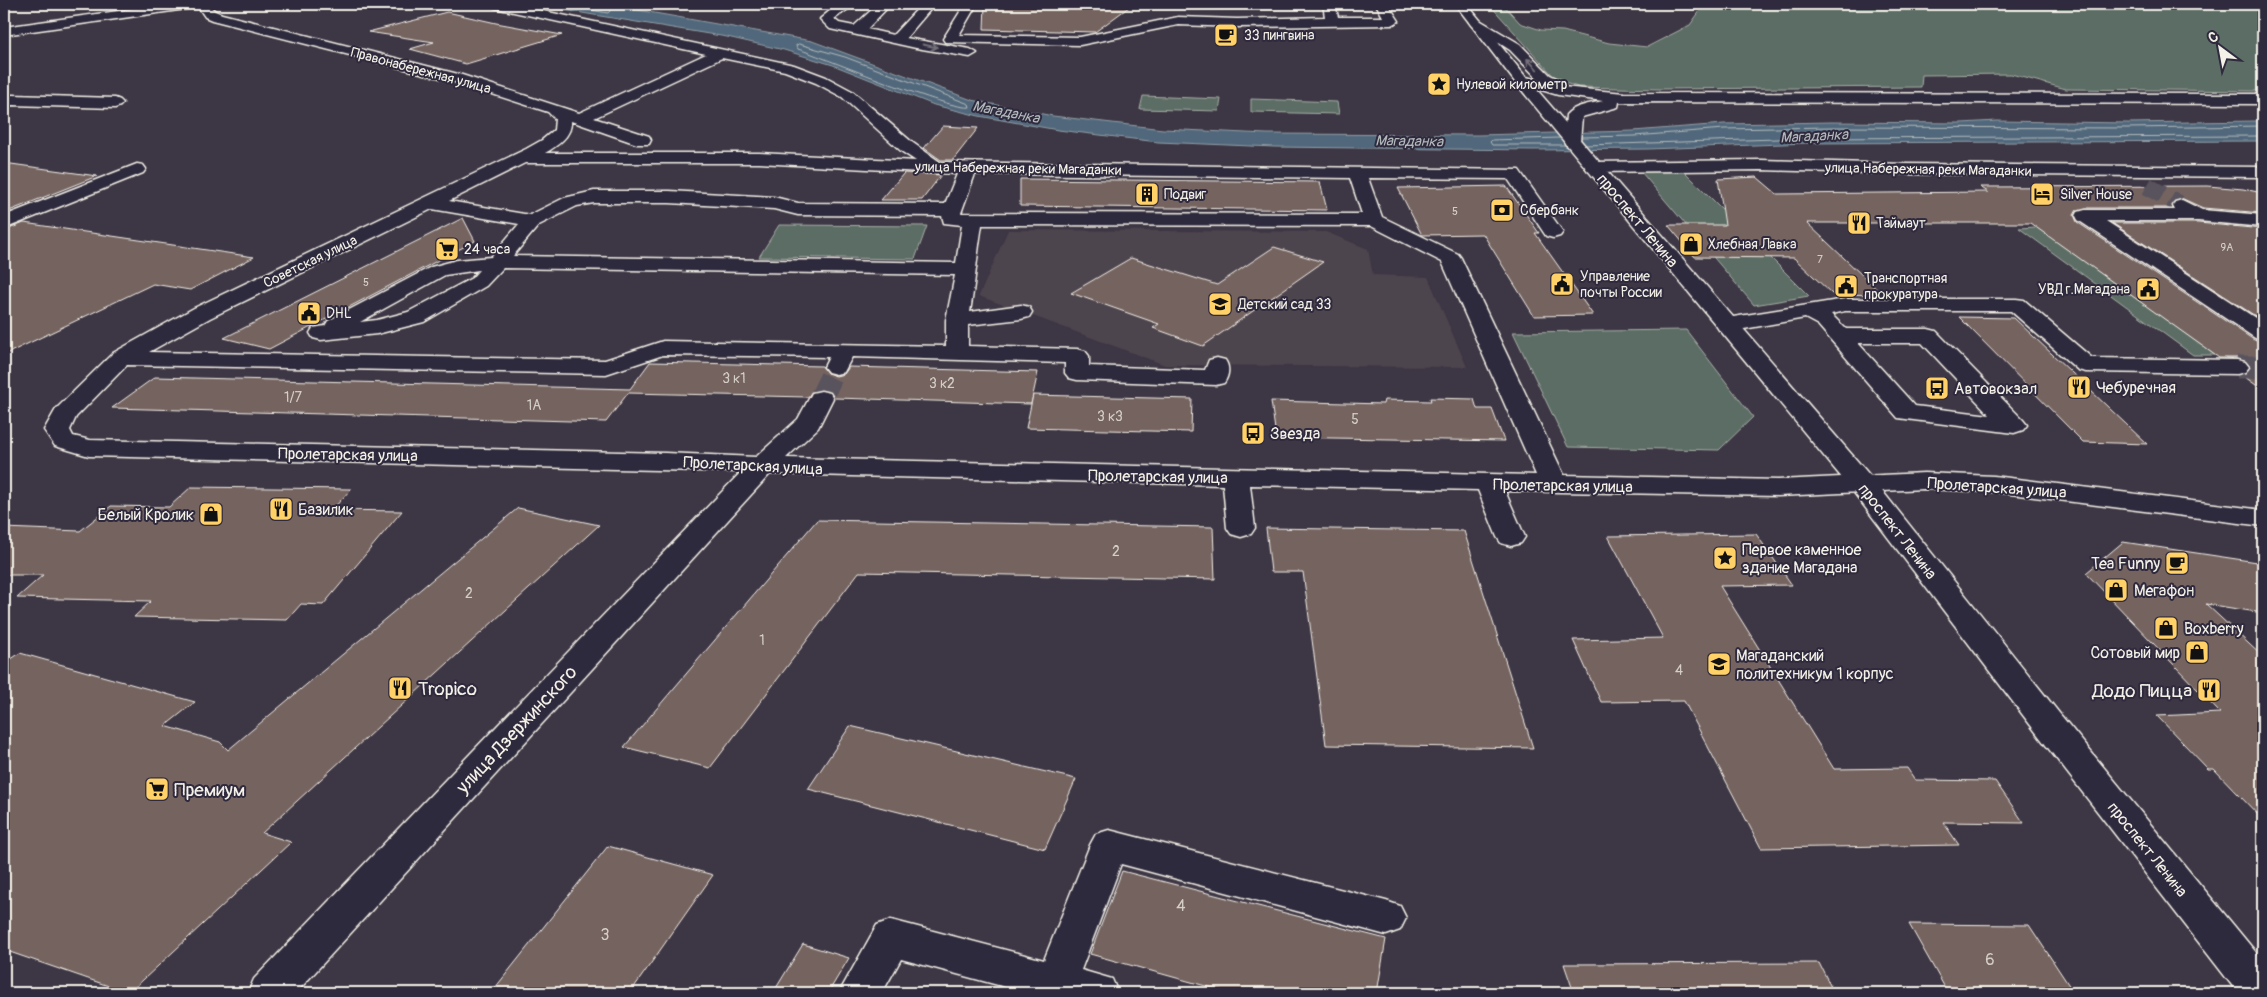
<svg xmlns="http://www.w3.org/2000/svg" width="2267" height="997" viewBox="0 0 2267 997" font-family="Pangolin,sans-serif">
	<rect width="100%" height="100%" fill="#3d3644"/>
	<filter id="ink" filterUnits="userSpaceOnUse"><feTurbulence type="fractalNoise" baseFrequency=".02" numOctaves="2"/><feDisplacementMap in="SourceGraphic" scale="10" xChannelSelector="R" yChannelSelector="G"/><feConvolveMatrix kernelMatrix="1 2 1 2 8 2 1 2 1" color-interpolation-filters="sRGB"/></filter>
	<g filter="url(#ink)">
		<path fill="#4e444d" d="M1008 230 1326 232 1368 249 1373 275 1428 277 1467 367 1165 365 979 296Z"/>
		<g fill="#5b6d65" stroke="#a8afa6">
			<path d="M1489 4H1503L1520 23 1541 30 1563 31 1609 43 1647 47 1690 25 1705 4H2263V91L2066 89 2011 74 1922 75 1921 87 1658 89 1578 87 1558 81Z"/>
			<path d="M1143 96 1221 99 1219 111 1140 109Z"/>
			<path d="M1251 99 1337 102 1339 114 1251 112Z"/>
			<path d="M1636 166H1679L1809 296 1754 305Z"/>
			<path d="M779 225 927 226 915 259 759 257Z"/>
			<path d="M2036 227 2215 355H2193L2019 228Z"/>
			<path d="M1686 330 1753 417 1719 450 1568 447 1513 332Z"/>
		</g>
		<path fill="#51687b" stroke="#929fa7" d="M538 4H604L812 41 972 100 1053 116 1163 129 1267 134 1478 135 1633 131 1724 124 1831 122 1961 123 1997 121 2128 123 2255 121H2263V141L1809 143 1648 149 1533 150 1274 147 1158 142 1058 130 979 116 934 105 833 65 784 50 727 37 558 9Z"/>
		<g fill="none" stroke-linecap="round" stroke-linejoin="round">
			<g stroke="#b3babc" stroke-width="1">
				<path d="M556 4 608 13 610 11 609 4"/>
				<path d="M799 44 845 57 969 104 970 107C951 111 826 58 798 49L796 46Z"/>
				<path d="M1582 137 1634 136 1724 129 1831 127 2128 128 2263 126"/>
				<path d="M1560 138 1492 140 1490 142 1492 145H1564"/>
				<path d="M1586 145 1809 138 2263 136"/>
			</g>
		</g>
		<g fill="#746461" stroke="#f4f1e8">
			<path d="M985 4H1133L1095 32 984 29Z"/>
			<path d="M447 12 496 23 562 35 466 64 410 49 434 42 368 32Z"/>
			<path d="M943 126 978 128 953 160H941L924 148Z"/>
			<path d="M4 163 97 176 4 213Z"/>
			<path d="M904 173 941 175 922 200H881Z"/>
			<path d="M1757 177 1777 194 1988 192 1980 187 2208 186 2243 189 2263 193V213L2203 208 2181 198 2173 201 2172 208H2085L2077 210 2074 215 2077 222 2254 340 2263 342V390L2242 375 2246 373 2251 367 2246 361 2237 358H2219L2030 223H1807L1883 295 1832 294 1794 258 1695 257 1668 225H1725L1718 179Z"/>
			<path d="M1020 179 1320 182 1327 210 1020 206Z"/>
			<path d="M1506 186 1539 233H1535L1593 315 1534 316 1483 234 1422 235 1398 188Z"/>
			<path d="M463 218 475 241 269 349 224 338Z"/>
			<path d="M24 223 254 257 190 290 153 284 4 355V231Z"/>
			<path d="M2112 223H2198L2263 229V321Z"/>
			<path d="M1274 247 1323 262 1203 346 1153 328 1159 324 1071 293 1131 258 1217 285Z"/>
			<path d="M1959 317 2014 318 2147 444 2083 442Z"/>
			<path d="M650 362 822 366 827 373 836 376 844 374 849 367 1038 372 1031 404 835 398 830 391 821 389 812 391 808 397 628 393 606 422 112 408 155 377 630 389Z"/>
			<path d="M1033 395 1192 399 1191 432 1026 428Z"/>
			<path d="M1430 398 1474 399 1477 409H1492L1504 441 1276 437 1271 401 1383 404 1384 400 1431 401Z"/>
			<path d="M191 487 351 489 332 510 402 511 323 605 301 604 287 620 134 617 151 601 17 598 43 575H4V528L80 531 111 506 169 507Z"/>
			<path d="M518 508 599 525 262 833 291 842 129 993 4 950V664L20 653 195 702 165 726 220 742 228 750Z"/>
			<path d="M817 520 1213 527 1215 579 859 572 710 768 624 747Z"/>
			<path d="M1266 528 1464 531 1533 748 1326 745 1303 572H1271Z"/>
			<path d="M1756 534 1792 585 1720 586 1834 769 1907 768 1915 780 1995 781 2024 823 1943 822 1959 845 1761 848 1684 701 1601 702 1573 640 1663 638 1608 536Z"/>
			<path d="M2123 542 2263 563V613L2206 604 2263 657V820L2214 769H2208L2157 716 2220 713 2086 573Z"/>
			<path d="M850 726 1076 779 1045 849 808 789Z"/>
			<path d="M608 846 713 875 630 993H491Z"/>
			<path d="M1122 871 1386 939 1377 993H1231L1090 954Z"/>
			<path d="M1909 924 2029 925 2074 993H1948Z"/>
			<path d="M803 944 849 958 828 993H773Z"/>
			<path d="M1819 963 1834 993H1574L1564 964Z"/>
		</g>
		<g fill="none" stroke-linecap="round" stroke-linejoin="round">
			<path stroke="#58525d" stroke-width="18" stroke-dasharray="18 9" stroke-linecap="butt" d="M2147 186 2179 204"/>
			<g stroke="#58525d" stroke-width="23" stroke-dasharray="23 11" stroke-linecap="butt">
				<path d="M2237 367H2263"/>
				<path d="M821 398 836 367"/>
			</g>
			<g stroke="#f4f1e8" stroke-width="3">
				<g id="minor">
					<path d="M196 4H208L215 11 222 14 462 75 579 113 706 54 495 8 489 4H511L794 65 826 77 852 91 913 143 940 162 1519 170 1563 232 1560 236 1553 238 1546 236 1508 179 1368 178 1382 217 1458 254 1461 258 1564 475 1778 480 1924 473 1994 476 2263 510V526L1994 492 1924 489 1778 496 1505 491 1525 537 1521 543 1511 546 1501 543 1497 537 1478 490 1250 485 1255 528 1251 534 1241 537 1231 534 1227 528 1223 485 770 474 296 993H248L254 979 741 472 89 456 55 446 44 430 56 409 113 353 194 308 526 149 542 140 554 130 555 119 548 112 452 81 212 20 205 17ZM722 58 785 71 816 83 842 97 901 151 916 161 759 153H545C557 146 572 136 571 121L637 144H649L651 140 649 136 594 118ZM525 163H759L957 174 945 204 798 203 774 197 669 191H594L564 198 530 215 449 201ZM975 174 1350 178 1362 214 961 213ZM594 203H669L774 209 798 215 942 216 944 223 962 225 956 263 513 256 539 225 577 206ZM432 209 519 224 491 257 457 260 431 267 328 321 325 326 313 328 310 333 313 338 321 340 377 334 424 322 486 286 503 268 955 275 946 320V346L663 341 605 360 149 352 210 318ZM982 225 1371 226 1442 262 1536 475 786 458 818 428 833 398 830 393 821 391 812 393 798 419 756 457 665 453 90 440 73 436 70 430 76 417 127 365 606 374 663 355 829 357 824 367 828 372 836 374 844 372 852 357 1065 363V373L1069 378 1077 380 1216 385 1224 383C1229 376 1230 367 1225 360L1217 358 1209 360 1205 370 1089 366V356L1085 351 1077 349 968 346V325L1021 319 1029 317 1032 312 1029 307 1021 305 970 312C975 283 977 254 982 225ZM479 270 472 278 408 312 377 320 360 322 445 275Z"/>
					<path d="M838 4H855L834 19 839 23 854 26 878 4H891L867 29 893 35 922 4H935L906 38 970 49 977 53 970 57 916 48 830 29 820 19Z"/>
					<path d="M965 4H977L959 35 1080 37 1178 17 1237 19 1325 17 1323 4H1335L1338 17H1383L1376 4H1388L1399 21 1392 25 1237 27 1178 25 1080 45 945 42 943 39Z"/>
					<path d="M1476 18 1520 44 1550 75 1563 81 1565 84 1563 87 1624 93 2263 94V104L1619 102 1618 107 1582 117 1580 141 1578 145H1566L1564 141 1566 115C1574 105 1591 104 1603 101L1558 95 1515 82 1513 79 1515 76 1520 75 1540 81 1510 50 1471 25 1469 22Z"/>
					<path d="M12 95 115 98 120 100 123 103 120 106 115 108 12 105 4 107V97Z"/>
					<path d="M1761 160 1904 164 2263 167V177L1904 174 1761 170 1594 172 1588 171 1585 167 1588 163 1594 162Z"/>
					<path d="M137 164 143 165 146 169 143 173 4 229V216Z"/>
					<path d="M2182 200 2202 210 2263 215V227L2198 221H2106L2263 323V340L2255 338 2078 220 2076 216 2078 212 2085 210H2175L2173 206 2175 202Z"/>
					<path d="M1845 299H2016L2024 300 2092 358 2237 360 2245 362 2249 367 2245 372 2237 374 2086 372 2078 370 2011 311H1845L1831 314 1846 329H1928L1936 331 2023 420 2027 425 2023 430 2014 433 1898 418 1818 325 1805 318 1727 332 1719 330 1716 325 1719 320 1727 318ZM1858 343H1922L1990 415 1915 406Z"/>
					<path d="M1109 830 1386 901 1400 906 1406 918 1400 930 1386 935 1121 864 1081 970 1112 979 1118 993H1028L901 959 882 993H839L877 925 891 920 1044 960 1090 845 1096 834Z"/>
				</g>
			</g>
			<g stroke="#f4f1e8" stroke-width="3">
				<g id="major">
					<path d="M168 4H199L193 8 4 35V27Z"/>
					<path d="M1455 4H1467L1525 76 1872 478 2059 713 2263 961V993H2238L2035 731 1852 490 1515 82Z"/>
				</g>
			</g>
			<use href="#minor" fill="#2f2a3d" fill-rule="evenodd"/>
			<use href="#major" fill="#2f2a3d" fill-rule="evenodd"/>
		</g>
		<defs><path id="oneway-shaft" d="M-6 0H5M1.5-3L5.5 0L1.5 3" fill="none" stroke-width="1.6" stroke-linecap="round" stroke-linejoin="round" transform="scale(1.25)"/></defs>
		<g stroke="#747079">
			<use href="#oneway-shaft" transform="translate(930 46) rotate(11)"/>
			<use href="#oneway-shaft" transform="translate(1532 64) rotate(-134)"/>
		</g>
	</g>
	<defs>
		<g id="cafe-square" transform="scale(1.25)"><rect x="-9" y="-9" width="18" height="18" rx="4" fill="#ffd166" stroke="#2f2a3d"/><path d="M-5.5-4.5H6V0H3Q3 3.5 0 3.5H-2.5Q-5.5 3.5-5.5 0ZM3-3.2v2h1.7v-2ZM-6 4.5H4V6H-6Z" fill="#111"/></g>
		<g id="sight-square" transform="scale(1.25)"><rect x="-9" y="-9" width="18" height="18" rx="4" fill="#ffd166" stroke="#2f2a3d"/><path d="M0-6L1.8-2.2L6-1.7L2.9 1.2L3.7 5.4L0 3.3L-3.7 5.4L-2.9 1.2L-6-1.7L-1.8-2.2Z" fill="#111"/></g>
		<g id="building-square" transform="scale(1.25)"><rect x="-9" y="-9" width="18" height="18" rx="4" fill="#ffd166" stroke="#2f2a3d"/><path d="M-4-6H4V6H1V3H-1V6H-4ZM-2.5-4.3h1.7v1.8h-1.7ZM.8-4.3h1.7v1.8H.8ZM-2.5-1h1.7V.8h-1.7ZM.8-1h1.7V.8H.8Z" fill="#111"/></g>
		<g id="hotel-square" transform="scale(1.25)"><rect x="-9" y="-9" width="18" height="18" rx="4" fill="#ffd166" stroke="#2f2a3d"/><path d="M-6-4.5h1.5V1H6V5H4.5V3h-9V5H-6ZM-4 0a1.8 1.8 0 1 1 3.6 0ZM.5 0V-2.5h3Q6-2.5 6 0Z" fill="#111"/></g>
		<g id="bank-square" transform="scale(1.25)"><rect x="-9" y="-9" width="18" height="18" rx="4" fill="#ffd166" stroke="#2f2a3d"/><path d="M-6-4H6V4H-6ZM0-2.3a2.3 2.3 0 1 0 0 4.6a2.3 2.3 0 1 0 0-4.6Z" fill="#111"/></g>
		<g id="restaurant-square" transform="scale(1.25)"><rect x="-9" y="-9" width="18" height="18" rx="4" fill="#ffd166" stroke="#2f2a3d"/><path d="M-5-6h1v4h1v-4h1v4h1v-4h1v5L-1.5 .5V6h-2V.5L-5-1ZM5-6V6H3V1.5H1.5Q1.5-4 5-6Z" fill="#111"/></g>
		<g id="shop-square" transform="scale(1.25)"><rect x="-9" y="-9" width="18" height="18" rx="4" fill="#ffd166" stroke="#2f2a3d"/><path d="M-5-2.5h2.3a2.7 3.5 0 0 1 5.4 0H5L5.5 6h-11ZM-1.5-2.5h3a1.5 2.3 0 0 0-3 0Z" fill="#111"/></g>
		<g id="supermarket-square" transform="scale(1.25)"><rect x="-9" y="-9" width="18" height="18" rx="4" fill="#ffd166" stroke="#2f2a3d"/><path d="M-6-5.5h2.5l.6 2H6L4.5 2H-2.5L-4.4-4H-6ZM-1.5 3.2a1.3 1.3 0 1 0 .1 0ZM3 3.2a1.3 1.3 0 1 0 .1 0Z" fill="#111"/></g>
		<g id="civic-square" transform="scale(1.25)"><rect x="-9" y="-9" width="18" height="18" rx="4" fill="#ffd166" stroke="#2f2a3d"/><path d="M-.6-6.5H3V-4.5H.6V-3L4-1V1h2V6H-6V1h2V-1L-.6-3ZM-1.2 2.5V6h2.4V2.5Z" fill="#111"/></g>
		<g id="school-square" transform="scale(1.25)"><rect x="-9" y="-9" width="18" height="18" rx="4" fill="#ffd166" stroke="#2f2a3d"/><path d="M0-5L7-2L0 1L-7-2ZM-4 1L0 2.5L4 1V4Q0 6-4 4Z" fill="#111"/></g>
		<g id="bus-square" transform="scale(1.25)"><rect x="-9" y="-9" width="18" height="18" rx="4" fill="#ffd166" stroke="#2f2a3d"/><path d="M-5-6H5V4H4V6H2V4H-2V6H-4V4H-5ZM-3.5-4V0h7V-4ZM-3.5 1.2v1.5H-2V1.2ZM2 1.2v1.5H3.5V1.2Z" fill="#111"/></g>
	</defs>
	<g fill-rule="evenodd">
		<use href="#cafe-square" x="1226" y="35"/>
		<use href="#sight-square" x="1439" y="84"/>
		<use href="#building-square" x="1147" y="194"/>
		<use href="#hotel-square" x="2042" y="194"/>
		<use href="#bank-square" x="1502" y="210"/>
		<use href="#restaurant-square" x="1859" y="223"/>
		<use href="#shop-square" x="1691" y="244"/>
		<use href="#supermarket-square" x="447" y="249"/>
		<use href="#civic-square" x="1562" y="284"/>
		<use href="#civic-square" x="1846" y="286"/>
		<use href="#civic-square" x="2148" y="289"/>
		<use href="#school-square" x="1220" y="304"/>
		<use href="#civic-square" x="309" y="313"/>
		<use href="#restaurant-square" x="2079" y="387"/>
		<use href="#bus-square" x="1937" y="388"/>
		<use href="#bus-square" x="1253" y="433"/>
		<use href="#restaurant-square" x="281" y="509"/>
		<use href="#shop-square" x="211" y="514"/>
		<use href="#sight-square" x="1725" y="558"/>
		<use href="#cafe-square" x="2177" y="563"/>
		<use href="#shop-square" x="2116" y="590"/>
		<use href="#shop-square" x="2166" y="628"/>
		<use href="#shop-square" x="2197" y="652"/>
		<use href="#school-square" x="1719" y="664"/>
		<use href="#restaurant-square" x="400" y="688"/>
		<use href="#restaurant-square" x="2209" y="690"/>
		<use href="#supermarket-square" x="157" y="789"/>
	</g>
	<g text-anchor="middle" stroke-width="4" stroke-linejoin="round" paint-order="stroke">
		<g font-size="11" fill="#d4cec6">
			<text x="1455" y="215">5</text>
			<text x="2227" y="251">9А</text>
			<text x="1820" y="263">7</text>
			<text x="366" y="286">5</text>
		</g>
		<g font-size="14" fill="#f4f1e8" stroke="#2f2a3d" text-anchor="start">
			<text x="1244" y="40">33 пингвина</text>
			<text x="1456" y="89">Нулевой километр</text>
			<text x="1164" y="199">Подвиг</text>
			<text x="2060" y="199">Silver House</text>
			<text x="1520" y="215">Сбербанк</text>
			<text x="1876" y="228">Таймаут</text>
			<text x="1708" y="249">Хлебная Лавка</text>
			<text x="464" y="254">24 часа</text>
			<text x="1580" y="281">Управление<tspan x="1580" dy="16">почты России</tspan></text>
			<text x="1864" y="283">Транспортная<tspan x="1864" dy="16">прокуратура</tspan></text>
			<text x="2130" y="294" text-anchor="end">УВД г.Магадана</text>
			<text x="1238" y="309">Детский сад 33</text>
			<text x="326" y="318">DHL</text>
		</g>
		<g font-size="14" fill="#f4f1e8" stroke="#2f2a3d">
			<text transform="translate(421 70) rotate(15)" y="5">Правонабережная улица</text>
			<text transform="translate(1018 168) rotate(1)" y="5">улица Набережная реки Магаданки</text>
			<text transform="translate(1928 169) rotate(1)" y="5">улица Набережная реки Магаданки</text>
			<text transform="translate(310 261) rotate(-26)" y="5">Советская улица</text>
		</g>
		<g font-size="14" fill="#d4cec6">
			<text x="734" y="383">3 к1</text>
			<text x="942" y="388">3 к2</text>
			<text x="293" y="402">1/7</text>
			<text x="534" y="410">1А</text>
			<text x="1110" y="421">3 к3</text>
			<text x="1355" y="424">5</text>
			<text x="1116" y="556">2</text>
			<text x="469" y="598">2</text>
			<text x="762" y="645">1</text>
			<text x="1679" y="675">4</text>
		</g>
		<g font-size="15" font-style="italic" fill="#b3babc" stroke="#2f2a3d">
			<text transform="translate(1006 112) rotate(11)" y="5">Магаданка</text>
			<text transform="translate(1814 136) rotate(-3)" y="5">Магаданка</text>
			<text transform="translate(1409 141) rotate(1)" y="5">Магаданка</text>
		</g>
		<g font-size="16" fill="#f4f1e8" stroke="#2f2a3d">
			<text transform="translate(1638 220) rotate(50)" y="6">проспект Ленина</text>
			<text transform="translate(348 454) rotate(1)" y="6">Пролетарская улица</text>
			<text transform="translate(753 465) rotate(3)" y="6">Пролетарская улица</text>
			<text transform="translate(1158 476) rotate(1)" y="6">Пролетарская улица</text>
			<text transform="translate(1563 485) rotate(1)" y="6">Пролетарская улица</text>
			<text transform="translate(1997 487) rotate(4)" y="6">Пролетарская улица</text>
			<text transform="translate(1898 531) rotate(52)" y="6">проспект Ленина</text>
			<text transform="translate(2148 849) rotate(51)" y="6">проспект Ленина</text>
		</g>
		<g font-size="16" fill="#f4f1e8" stroke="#2f2a3d" text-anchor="start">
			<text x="2096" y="393">Чебуречная</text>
			<text x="1954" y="394">Автовокзал</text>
			<text x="1270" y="439">Звезда</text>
			<text x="298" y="515">Базилик</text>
			<text x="194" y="520" text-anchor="end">Белый Кролик</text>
			<text x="1742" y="555">Первое каменное<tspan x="1742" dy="18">здание Магадана</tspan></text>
			<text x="2160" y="569" text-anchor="end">Tea Funny</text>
			<text x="2134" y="596">Мегафон</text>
			<text x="2184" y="634">Boxberry</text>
			<text x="2180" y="658" text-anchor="end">Сотовый мир</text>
			<text x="1736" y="661">Магаданский<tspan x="1736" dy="18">политехникум 1 корпус</tspan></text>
		</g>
		<g font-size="16" fill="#d4cec6">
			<text x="1181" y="911">4</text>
			<text x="605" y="940">3</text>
			<text x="1990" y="965">6</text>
		</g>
		<g font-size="19" fill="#f4f1e8" stroke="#2f2a3d" text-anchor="start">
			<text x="418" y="695">Tropico</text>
			<text x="2192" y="697" text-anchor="end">Додо Пицца</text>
			<text x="174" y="796">Премиум</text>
		</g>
		<g font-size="19" fill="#f4f1e8" stroke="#2f2a3d">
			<text transform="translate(516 729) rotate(-47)" y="7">улица Дзержинского</text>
		</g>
	</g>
	<rect width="2267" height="997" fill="none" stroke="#2f2a3d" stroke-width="20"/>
	<rect x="10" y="10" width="2247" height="977" fill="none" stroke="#f4f1e8" stroke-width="2" filter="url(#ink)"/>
	<g transform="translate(2220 48) rotate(328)" stroke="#2f2a3d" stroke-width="4" paint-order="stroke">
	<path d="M0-4L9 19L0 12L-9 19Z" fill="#f4f1e8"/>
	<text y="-8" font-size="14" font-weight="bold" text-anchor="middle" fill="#f4f1e8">С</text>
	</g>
</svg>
